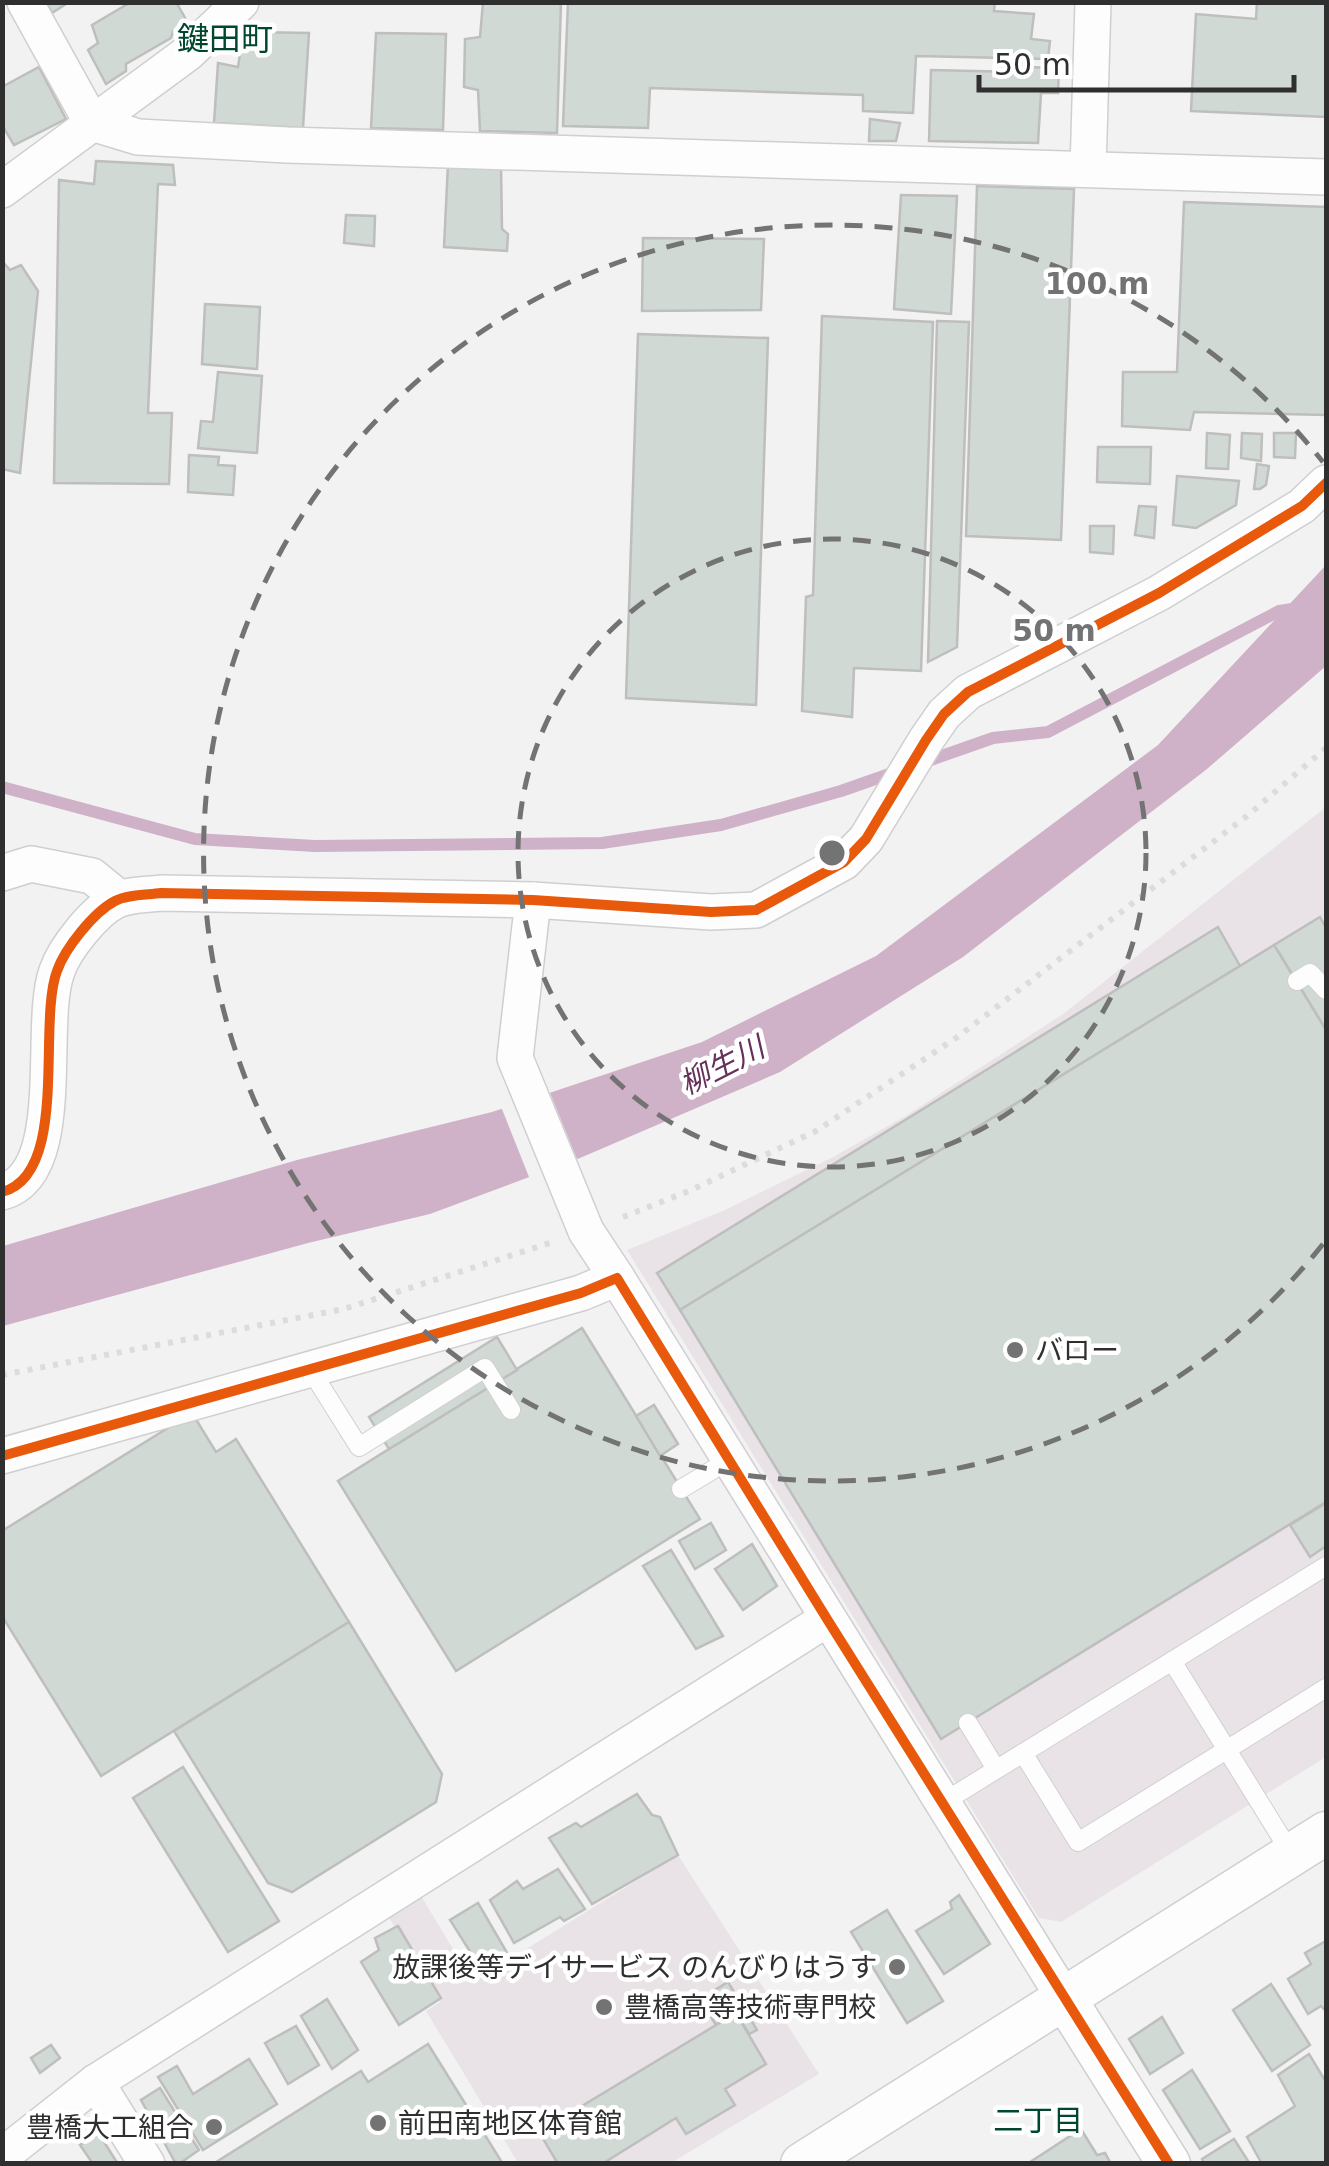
<svg xmlns="http://www.w3.org/2000/svg" width="1329" height="2166" viewBox="0 0 1329 2166" font-family="'DejaVu Sans','Noto Sans JP',sans-serif">
	<rect width="100%" height="100%" fill="#f3f2f3"/>
	<g fill="#e9e3e7">
		<path d="M1326 807V1757L1061 1922 1039 1918 627 1250 725 1210 835 1156 907 1115 1063 1014Z"/>
		<path d="M678 1855 819 2074 671 2163H518L426 2011 440 2002 388 1916 421 1896 473 1982Z"/>
	</g>
	<path fill="#cfb2c7" d="M1326 565V666L1207 769 963 957 780 1072 580 1158 430 1214 308 1243 3 1326V1246L297 1160 492 1112 702 1042 876 956 1158 745Z"/>
	<path fill="#f3f2f3" d="M548 1088 579 1164 531 1182 500 1104Z"/>
	<g fill="none" stroke-linecap="round" stroke-linejoin="round">
		<g stroke="#cfb2c7" stroke-width="12">
			<path d="M922 763 993 738 1048 732 1279 611 1326 604"/>
			<path d="M2 787 195 839 315 846 602 843 721 825 841 791 898 771"/>
		</g>
	</g>
	<g fill="#d0d9d4" stroke="#bebebe" stroke-width="2.5">
		<path d="M46 2H69L52 13Z"/>
		<path d="M131 2H176L188 23 173 31 171 38 126 64V71L106 84 88 50 98 43 92 25Z"/>
		<path d="M483 2H561L557 133 480 131 478 90 464 87 465 39 480 37Z"/>
		<path d="M568 2H995L994 11 1034 14 1031 39 1050 41 1048 59 916 56 913 113 863 111V95L650 88 648 128 563 126Z"/>
		<path d="M1257 2H1326V117L1191 111 1196 14 1256 19Z"/>
		<path d="M250 32 309 33 303 128 214 123 218 63 238 67 242 40Z"/>
		<path d="M376 33 446 34 443 130 371 128Z"/>
		<path d="M39 67 66 119 14 145 2 125V87Z"/>
		<path d="M1025 67 1059 68 1058 93H1041L1038 143 929 141 931 70 1022 72Z"/>
		<path d="M870 119 900 123 896 141H869Z"/>
		<path d="M96 161 173 165 175 185 158 184 148 413H172L169 484 54 483 59 180 94 184Z"/>
		<path d="M448 164 501 166 502 229 508 234 507 251 444 247Z"/>
		<path d="M977 186 1074 189 1061 540 966 536Z"/>
		<path d="M901 195 957 196 951 314 894 309Z"/>
		<path d="M1184 202 1326 207V415L1194 412 1190 430 1122 426 1123 372H1177Z"/>
		<path d="M346 215 375 216 374 246 344 243Z"/>
		<path d="M643 238 764 239 761 310 642 311Z"/>
		<path d="M2 261 10 270 21 265 38 291 20 473 2 469Z"/>
		<path d="M205 304 260 307 257 369 202 364Z"/>
		<path d="M822 316 933 322 921 671 854 668 852 717 802 711 806 597 813 595Z"/>
		<path d="M937 321 969 322 957 647 928 662Z"/>
		<path d="M638 334 768 338 756 705 626 698Z"/>
		<path d="M218 372 262 376 257 453 198 448 201 421 213 422Z"/>
		<path d="M1207 433 1230 435 1228 469 1206 468Z"/>
		<path d="M1242 433 1262 434 1261 461 1241 458Z"/>
		<path d="M1274 433H1296L1295 458 1274 457Z"/>
		<path d="M1098 447H1151L1150 484 1097 482Z"/>
		<path d="M189 455 219 457 218 465 235 466 233 495 188 492Z"/>
		<path d="M1257 464 1269 466 1266 485 1260 489H1254Z"/>
		<path d="M1177 476 1239 481 1236 505 1196 528 1173 525Z"/>
		<path d="M1139 506 1156 507 1154 538 1135 535Z"/>
		<path d="M1090 526H1114L1113 554 1090 552Z"/>
		<path d="M1320 917 1326 928V1030L1278 951 1273 950 1274 945Z"/>
		<path d="M1218 927 1240 966 680 1310 657 1273Z"/>
		<path d="M1274 945 1326 1030V1502L941 1739 680 1310Z"/>
		<path d="M582 1328 700 1519 456 1671 338 1481Z"/>
		<path d="M497 1337 517 1370 389 1449 369 1417Z"/>
		<path d="M654 1405 678 1444 660 1456 636 1416Z"/>
		<path d="M192 1413 216 1452 236 1439 349 1622 101 1776 2 1616V1531Z"/>
		<path d="M1326 1503V1546L1310 1557 1290 1525Z"/>
		<path d="M711 1523 726 1550 695 1569 679 1541Z"/>
		<path d="M752 1544 777 1586 743 1610 715 1569Z"/>
		<path d="M671 1550 723 1636 696 1649 643 1566Z"/>
		<path d="M349 1622 442 1774 436 1802 292 1892 268 1883 174 1731Z"/>
		<path d="M183 1767 279 1921 228 1952 133 1798Z"/>
		<path d="M637 1794 652 1815 660 1817 678 1855 592 1904 549 1838 576 1823 581 1827Z"/>
		<path d="M558 1869 585 1909 564 1921 560 1917 514 1943 490 1900 517 1881 523 1889Z"/>
		<path d="M959 1895 990 1944 944 1974 916 1931 952 1909 950 1902Z"/>
		<path d="M478 1903 509 1956 483 1972 450 1920Z"/>
		<path d="M887 1910 943 2001 907 2023 851 1932Z"/>
		<path d="M398 1926 441 1998 399 2025 361 1962 379 1950 375 1938Z"/>
		<path d="M1326 1941V2011L1321 2006 1308 2014 1288 1979 1311 1964 1305 1953Z"/>
		<path d="M728 1982 757 2030 749 2034 736 2013 716 2025 700 1999Z"/>
		<path d="M1271 1984 1310 2045 1272 2071 1233 2010Z"/>
		<path d="M327 1999 358 2050 332 2069 301 2016Z"/>
		<path d="M736 2013 766 2064 725 2089 735 2105 686 2134 676 2118 602 2164H558L539 2132Z"/>
		<path d="M1162 2017 1183 2053 1150 2074 1129 2039Z"/>
		<path d="M296 2026 319 2065 288 2084 265 2043Z"/>
		<path d="M428 2044 503 2164H213L361 2071 368 2082Z"/>
		<path d="M51 2045 60 2058 40 2073 31 2058Z"/>
		<path d="M1309 2054 1326 2082V2164H1262L1247 2137 1295 2106 1278 2075Z"/>
		<path d="M249 2059 277 2104 203 2150 158 2077 177 2066 193 2094Z"/>
		<path d="M1192 2070 1230 2131 1200 2149 1163 2090Z"/>
		<path d="M160 2088 199 2150 179 2164H176L141 2100Z"/>
		<path d="M1081 2129 1097 2155 1105 2153 1111 2164H1027Z"/>
		<path d="M99 2134 118 2164H93L80 2145Z"/>
		<path d="M1234 2139 1250 2164H1204L1202 2159Z"/>
	</g>
	<g fill="none" stroke-linecap="round" stroke-linejoin="round">
		<g stroke="#d0cfd0" stroke-width="20">
			<g id="service">
				<path d="M1297 981 1310 973 1326 990"/>
				<path d="M310 1369 359 1447 485 1368 511 1410"/>
				<path d="M681 1489 729 1460"/>
				<path d="M1172 1661 1292 1855"/>
				<path d="M968 1723 996 1769"/>
				<path d="M1023 1753 1078 1842 1326 1688"/>
				<path d="M942 1803 1326 1566"/>
			</g>
		</g>
		<g stroke="#d0cfd0" stroke-width="38">
			<g id="minor">
				<path d="M25 2 92 123 138 137 287 145 1326 177"/>
				<path d="M1088 169 1093 2"/>
				<path d="M2 190 188 53 241 2"/>
				<path d="M2 873 31 864 92 876 119 898"/>
				<path d="M533 900 515 1058 586 1231 617 1278"/>
				<path d="M2 1192C70 1174 37 1024 57 971 65 948 94 912 115 901 128 894 147 895 161 893L533 900 711 912 756 910 844 862 866 839 926 740 944 714 968 692 1159 593 1302 506 1326 483"/>
				<path d="M2 1456 581 1293 617 1278 1063 1996"/>
				<path d="M96 2082 147 2164"/>
				<path d="M2 2156 96 2082 827 1619"/>
			</g>
		</g>
		<g stroke="#d0cfd0" stroke-width="45">
			<g id="tertiary">
				<path d="M1063 1996 1169 2164"/>
				<path d="M802 2164 1326 1833"/>
			</g>
		</g>
		<g stroke="#dddcdc" stroke-width="6" stroke-dasharray="5 8" stroke-linecap="butt">
			<path d="M623 1217 689 1191 816 1131 956 1038 1247 816 1326 748"/>
			<path d="M2 1375 344 1309 550 1243"/>
		</g>
		<use href="#service" stroke="#fdfdfd" stroke-width="18"/>
		<use href="#minor" stroke="#fdfdfd" stroke-width="35"/>
		<use href="#tertiary" stroke="#fdfdfd" stroke-width="42"/>
		<g stroke="#fff" stroke-width="16">
			<g id="cycleway">
				<path d="M2 1192C70 1174 37 1024 57 971 65 948 94 912 115 901 128 894 147 895 161 893L533 900 711 912 756 910 844 862 866 839 926 740 944 714 968 692 1159 593 1302 506 1326 483"/>
				<path d="M2 1456 581 1293 617 1278 827 1619 1169 2164"/>
			</g>
		</g>
		<use href="#cycleway" stroke="#e8590c" stroke-width="10"/>
	</g>
	<g fill="none" stroke="#747374" stroke-width="5" stroke-dasharray="18 12">
		<circle cx="832" cy="853" r="314"/>
		<path d="M1323 1244A628 628 0 1 1 1323 462"/>
	</g>
	<g fill="#747374" stroke="#fff" stroke-width="4">
		<circle cx="1015" cy="1350" r="10"/>
		<circle cx="897" cy="1967" r="10"/>
		<circle cx="604" cy="2007" r="10"/>
		<circle cx="378" cy="2123" r="10"/>
		<circle cx="214" cy="2127" r="10"/>
	</g>
	<g text-anchor="middle" stroke-width="9" stroke-linejoin="round" paint-order="stroke">
		<g font-size="28" fill="#302f2f" stroke="#fff" text-anchor="start">
			<text x="1035" y="1360">バロー</text>
			<text x="877" y="1977" text-anchor="end">放課後等デイサービス のんびりはうす</text>
			<text x="624" y="2017">豊橋高等技術専門校</text>
			<text x="398" y="2133">前田南地区体育館</text>
			<text x="194" y="2137" text-anchor="end">豊橋大工組合</text>
		</g>
		<g font-size="30" font-style="italic" fill="#653059" stroke="#fff">
			<text transform="translate(722 1066) rotate(-27)" y="10">柳生川</text>
		</g>
		<g font-size="30" fill="#00482d" stroke="#fff">
			<text x="1038" y="2131">二丁目</text>
		</g>
		<g font-size="32" fill="#00482d" stroke="#fff">
			<text x="225" y="50">鍵田町</text>
		</g>
	</g>
	<circle cx="832" cy="853" r="15" fill="#747374" stroke="#fff" stroke-width="5"/>
	<g font-size="30" text-anchor="middle" font-weight="bold" fill="#747374" stroke="#fff" stroke-width="9" stroke-linejoin="round" paint-order="stroke">
		<text x="1097" y="294">100 m</text>
		<text x="1054" y="641">50 m</text>
	</g>
	<rect width="1329" height="2166" fill="none" stroke="#302f2f" stroke-width="10"/>
	<path d="M979 75v15h315v-15" fill="none" stroke="#302f2f" stroke-width="5"/>
	<text x="994" y="75" font-size="30" fill="#302f2f" stroke="#ffffff" stroke-width="8" paint-order="stroke">50 m</text>
</svg>
